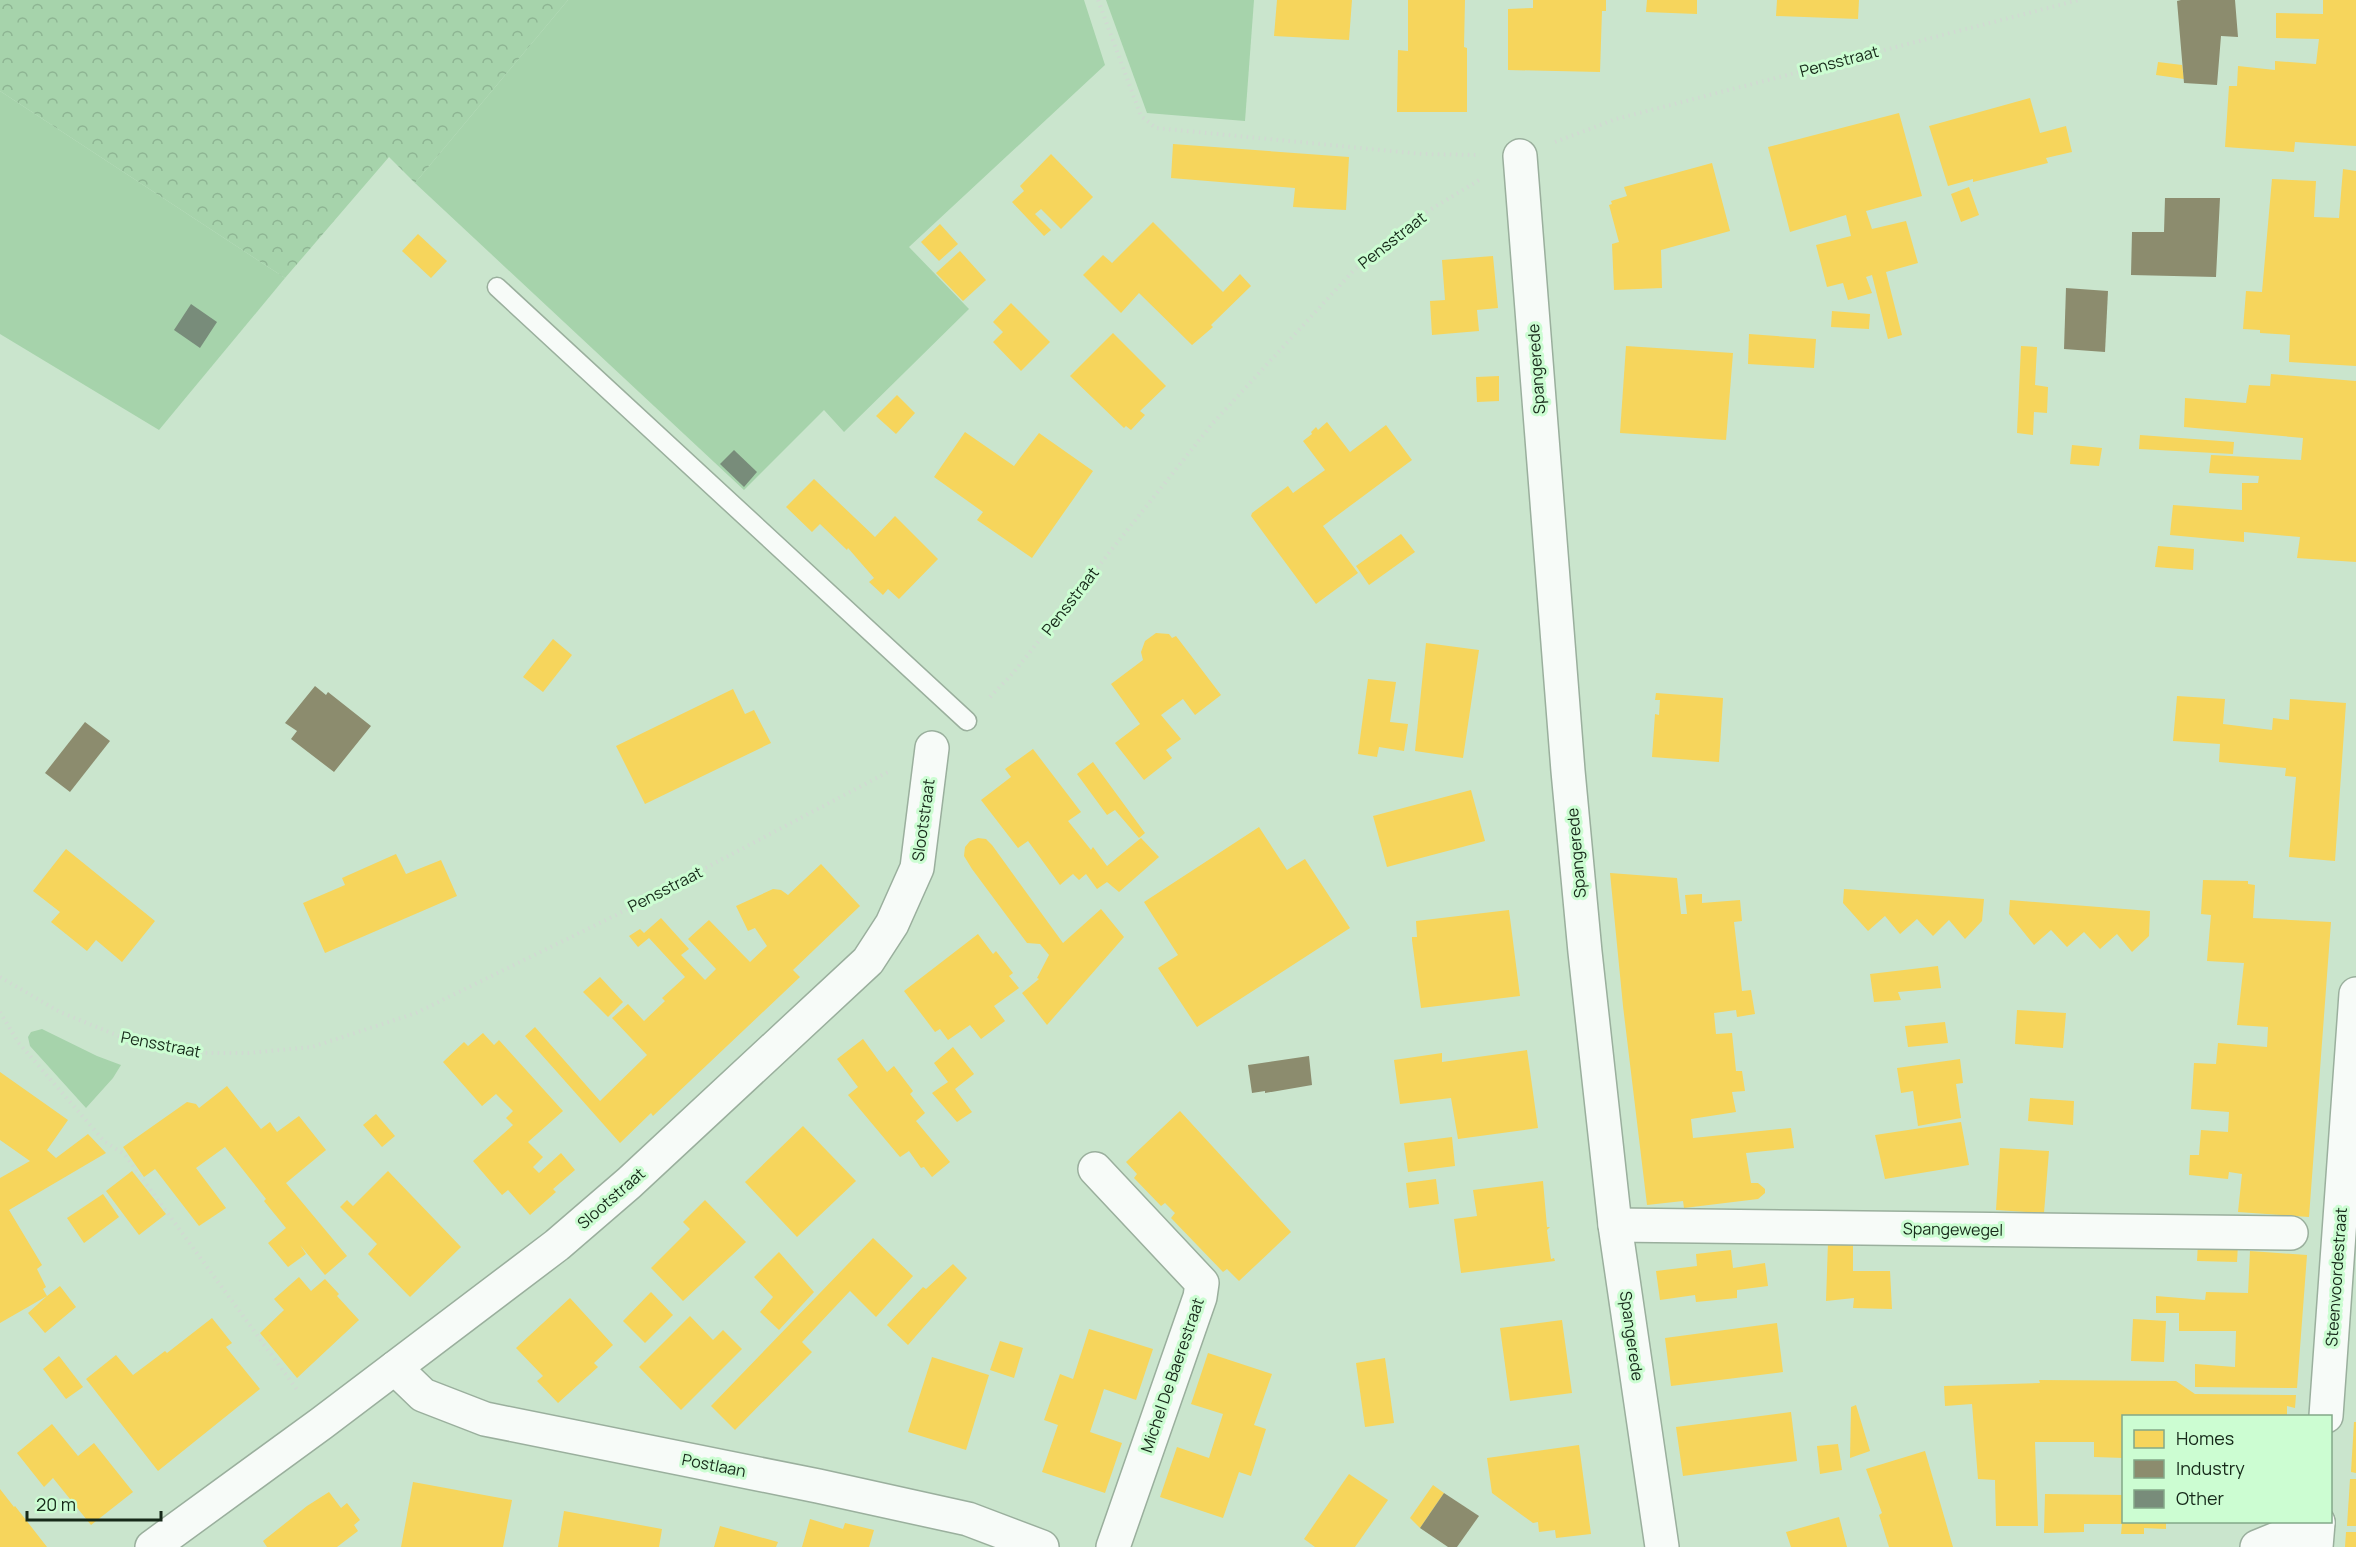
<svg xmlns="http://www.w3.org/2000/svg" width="2356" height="1547" viewBox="0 0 2356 1547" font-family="Manrope,sans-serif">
	<defs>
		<pattern id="forest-crowns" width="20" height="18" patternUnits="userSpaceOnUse" patternTransform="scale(1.5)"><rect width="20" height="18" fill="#a6d3ab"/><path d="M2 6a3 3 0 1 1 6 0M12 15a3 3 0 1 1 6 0" fill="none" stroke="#8eb593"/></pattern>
	</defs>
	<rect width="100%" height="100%" fill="#cae5cd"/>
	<g fill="#a6d3ab">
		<path d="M568 0H1084L1105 65 909 247 969 309 844 432 824 410 744 490 415 183Z"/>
		<path d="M1106 0H1254L1245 121 1147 113Z"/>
		<path d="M0 91 285 278 159 430 0 334Z"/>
		<path d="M42 1029 97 1056 121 1065 113 1078 86 1108 30 1046 28 1037 31 1032Z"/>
	</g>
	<path fill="url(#forest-crowns)" d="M0 0H568L415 183 389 157 285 278 0 91Z"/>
	<g fill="#f6d55c">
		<path d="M1277 0H1352L1349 40 1274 36Z"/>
		<path d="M1408 0H1465L1464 47 1467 48V112H1397L1398 50 1408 51Z"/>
		<path d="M1533 0H1606V11H1602L1600 72 1508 70V9L1533 8Z"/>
		<path d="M1647 0H1697V14L1646 12Z"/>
		<path d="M1777 0H1859L1858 19 1776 16Z"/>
		<path d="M2323 0H2356V146L2295 142 2294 152 2225 147 2229 86H2237L2238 66 2275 70V61L2316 64 2319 39 2276 38V13L2323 14Z"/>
		<path d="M2158 62 2182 65 2184 79 2156 75Z"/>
		<path d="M2030 98 2040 133 2066 126 2072 152 2046 158 2048 163 1973 182V179L1948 186 1929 126Z"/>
		<path d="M1899 113 1922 196 1866 211 1872 229 1906 221 1918 263 1886 272 1902 335 1888 339 1872 275 1866 277 1872 293 1848 300 1843 283 1827 287 1816 245 1851 236 1846 215 1790 232 1768 147Z"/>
		<path d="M1173 144 1349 157 1346 210 1293 207 1295 188 1171 178Z"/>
		<path d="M1051 154 1093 197 1061 229 1041 209 1035 214 1051 230 1044 236 1012 202 1024 191 1020 186Z"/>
		<path d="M1712 163 1730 231 1661 250 1662 288 1614 290 1612 244 1619 242 1609 205 1612 204 1611 201 1627 196 1624 187Z"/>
		<path d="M2343 169 2356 171V366L2289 362 2290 335 2260 333V330L2243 329 2246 291 2262 292 2272 179 2316 181 2314 217 2339 218Z"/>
		<path d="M1969 187 1979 215 1961 222 1951 194Z"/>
		<path d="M1153 222 1223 292 1240 274 1251 286 1211 325 1213 327 1192 345 1139 293 1121 313 1083 275 1103 255 1112 263Z"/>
		<path d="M940 224 958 244 939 261 921 242Z"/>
		<path d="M418 234 447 261 431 278 402 251Z"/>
		<path d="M960 251 986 280 963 301 936 273Z"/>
		<path d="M1493 256 1498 308 1477 310 1479 331 1432 335 1430 301 1445 300 1442 260Z"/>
		<path d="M1011 303 1050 342 1021 371 993 342 1003 332 993 322Z"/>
		<path d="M1832 311 1870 314 1869 329 1831 327Z"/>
		<path d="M1113 333 1166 386 1140 411 1145 415 1131 430 1126 426 1124 428 1070 376Z"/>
		<path d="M1749 334 1816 339 1814 368 1748 364Z"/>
		<path d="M1626 346 1733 353 1726 440 1620 433Z"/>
		<path d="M2021 346 2037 347 2035 385 2048 387 2047 413 2034 412 2033 435 2017 433Z"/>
		<path d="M2271 374 2356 381V562L2297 558 2300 537 2244 532V542L2170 535 2173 505 2242 510V483H2258L2259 476 2209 473 2211 455 2301 460 2303 438 2184 427 2185 398 2246 403 2249 385 2270 386Z"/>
		<path d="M1499 376V401L1477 402 1476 377Z"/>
		<path d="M897 395 915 413 896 434 876 416Z"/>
		<path d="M1327 422 1350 452 1386 425 1412 460 1323 526 1358 573 1316 604 1251 516 1252 513 1288 486 1293 493 1325 470 1303 441 1312 434 1311 432 1316 427 1318 430Z"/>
		<path d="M965 432 1014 466 1039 433 1093 471 1032 558 977 520 983 512 934 477Z"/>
		<path d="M2140 435 2234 442 2233 454 2139 449Z"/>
		<path d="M2072 445 2102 448 2099 466 2070 464Z"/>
		<path d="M814 479 875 537 895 516 938 559 899 599 888 589 883 595 869 582 874 578 848 548 847 550 820 524 812 532 786 507Z"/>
		<path d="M1401 534 1415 552 1369 585 1356 566Z"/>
		<path d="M2158 546 2194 549 2193 570 2155 567Z"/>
		<path d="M1156 633 1169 634 1172 638 1176 636 1221 695 1195 715 1183 699 1161 715 1181 739 1166 750 1172 758 1144 780 1115 743 1140 724 1111 684 1143 660 1141 652 1145 641Z"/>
		<path d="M553 639 572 655 543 692 523 677Z"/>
		<path d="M1426 643 1479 650 1463 758 1415 751Z"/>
		<path d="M1368 679 1396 682 1390 722 1408 724 1404 751 1379 747 1377 757 1358 754Z"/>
		<path d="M733 689 745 714 754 710 771 743 645 804 616 746Z"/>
		<path d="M1656 693 1723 698 1719 762 1652 757 1655 714 1659 715 1660 700H1655Z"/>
		<path d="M2177 696 2225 699 2223 724 2272 730 2273 718 2289 720 2290 699 2346 703 2335 861 2289 857 2296 777 2285 776 2286 768 2219 762 2220 744 2173 741Z"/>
		<path d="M1033 749 1081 812 1068 821 1091 850 1093 847 1107 866 1141 838 1159 857 1119 892 1107 882 1097 889 1086 874 1079 880 1073 874 1060 885 1028 841 1018 848 981 800 1011 777 1005 769Z"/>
		<path d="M1093 762 1145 833 1139 838 1115 810 1107 815 1077 774Z"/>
		<path d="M1471 790 1485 841 1387 867 1373 816Z"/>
		<path d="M1259 827 1287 870 1305 859 1350 928 1197 1027 1158 968 1178 955 1144 902Z"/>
		<path d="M978 838 986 839 992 845 1063 943 1101 909 1124 937 1047 1025 1022 993 1039 979 1037 978 1049 955 1040 944 1027 943 972 869 964 856 965 847 970 841Z"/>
		<path d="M66 849 155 921 122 962 96 940 87 951 51 922 60 912 33 891Z"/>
		<path d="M396 854 406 874 441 860 457 896 325 953 303 903 345 885 342 878Z"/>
		<path d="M821 864 860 906 793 970 800 977 653 1116 651 1113 620 1143 525 1036 535 1027 600 1101 647 1055 612 1018 628 1004 644 1021 665 1001 662 998 685 977 649 938 638 947 629 936 640 929 644 933 661 918 689 949 681 955 705 980 716 969 688 939 709 920 750 962 767 946 755 928 748 931 736 906 773 889 781 890 788 895Z"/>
		<path d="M1610 873 1677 878 1681 914H1687L1685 895 1702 894V903L1740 900 1742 921 1734 922 1742 991 1751 990 1755 1014 1737 1017 1736 1010 1714 1013 1716 1034 1732 1033 1736 1071H1742L1745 1091 1732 1092 1736 1112 1691 1119 1693 1138 1791 1128 1794 1148 1746 1153 1751 1183H1758L1765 1189V1193L1758 1199 1684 1208 1683 1201 1647 1205 1623 1006Z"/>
		<path d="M2203 880 2248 881V884L2255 885 2253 918 2331 922 2309 1217 2238 1212 2242 1174 2229 1172 2228 1179 2189 1175 2190 1155H2199L2201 1130 2228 1132 2229 1112 2191 1109 2194 1063 2216 1064 2218 1043 2267 1047 2268 1027 2237 1025 2244 963 2207 961 2211 915 2201 914Z"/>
		<path d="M1844 889 1984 899 1982 921 1965 939 1949 920 1933 936 1917 919 1900 934 1885 916 1868 931 1843 903Z"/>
		<path d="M2010 900 2150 911 2149 936 2132 952 2117 934 2100 949 2084 932 2067 947 2051 930 2034 945 2009 914Z"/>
		<path d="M1509 910 1520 996 1421 1008 1412 940V937H1417L1416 921Z"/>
		<path d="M978 934 993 954 996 951 1013 973 1009 976 1019 988 994 1006 1005 1021 981 1039 970 1025 948 1040 940 1029 935 1032 904 991Z"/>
		<path d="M1938 966 1941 988 1898 992 1901 1000 1874 1002 1870 974Z"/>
		<path d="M600 977 623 1002 608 1017 583 992Z"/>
		<path d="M2017 1010 2066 1013 2063 1048 2015 1044Z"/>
		<path d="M1945 1022 1948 1043 1908 1047 1905 1026Z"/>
		<path d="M483 1033 494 1045 499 1040 563 1111 528 1142 543 1157 533 1167 539 1173 561 1153 575 1170 553 1189 556 1192 530 1215 508 1190 502 1195 473 1161 513 1125 506 1118 513 1111 496 1094 482 1106 443 1062 464 1042 468 1046Z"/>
		<path d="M863 1039 887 1072 894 1066 913 1091 910 1094 925 1113 916 1121 950 1162 932 1177 924 1167 921 1168 909 1151 900 1157 848 1095 858 1087 837 1059Z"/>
		<path d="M953 1047 974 1074 955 1089 972 1112 957 1122 932 1093 948 1082 934 1063Z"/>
		<path d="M1527 1050 1538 1128 1458 1139 1451 1098 1400 1104 1394 1060 1442 1053V1062Z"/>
		<path d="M1960 1059 1963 1083 1956 1084 1961 1118 1918 1126 1913 1091 1901 1093 1897 1068Z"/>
		<path d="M0 1072 68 1120 47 1150 56 1158 88 1134 106 1153 9 1210 42 1265 37 1269 46 1287 43 1289 47 1296 60 1286 76 1307 45 1333 28 1313 47 1296 0 1323V1178L30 1161 0 1140Z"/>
		<path d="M227 1086 261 1129 270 1122 277 1132 299 1116 326 1150 286 1183 347 1256 325 1275 300 1245 306 1254 288 1267 268 1243 286 1228 264 1201 266 1199 225 1147 196 1168 226 1208 199 1226 155 1169 144 1177 123 1147 187 1102 196 1104 199 1108Z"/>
		<path d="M2030 1098 2074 1101 2073 1125 2028 1121Z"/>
		<path d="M1180 1111 1291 1232 1239 1281 1227 1269 1223 1272 1171 1218 1175 1213 1165 1203 1161 1206 1134 1178 1137 1174 1126 1162Z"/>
		<path d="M376 1114 395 1136 382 1147 363 1125Z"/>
		<path d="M1961 1122 1969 1165 1885 1179 1875 1135Z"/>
		<path d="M803 1126 856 1181 797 1237 745 1182Z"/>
		<path d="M1452 1137 1455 1166 1408 1172 1404 1143Z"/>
		<path d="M2000 1148 2049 1151 2044 1213 1996 1210Z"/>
		<path d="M132 1171 166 1214 139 1235 106 1191Z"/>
		<path d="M388 1171 461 1247 410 1297 368 1254 377 1244 340 1207 347 1200 353 1206Z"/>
		<path d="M1436 1179 1439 1204 1409 1208 1406 1183Z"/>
		<path d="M1543 1181 1547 1227H1550L1547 1230 1551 1259 1554 1258 1555 1261 1461 1273 1454 1219 1477 1216 1473 1190Z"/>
		<path d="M103 1194 119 1217 84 1243 67 1218Z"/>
		<path d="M705 1200 746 1242 683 1301 651 1268 690 1229 683 1222Z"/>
		<path d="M873 1238 913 1276 876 1317 850 1291 802 1342 812 1352 735 1430 711 1406Z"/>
		<path d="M1828 1242H1853V1271H1890L1892 1309 1853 1308 1854 1298 1826 1301Z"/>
		<path d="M2198 1244 2238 1245 2237 1262 2197 1261Z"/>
		<path d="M1731 1250 1733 1268 1765 1263 1768 1286 1737 1290V1298L1696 1302 1695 1295 1660 1300 1656 1271 1697 1266 1696 1254Z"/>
		<path d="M2250 1251 2307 1255 2297 1388 2195 1387V1364L2235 1367 2236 1331H2179V1313H2156V1296L2205 1300 2206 1292 2248 1293Z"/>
		<path d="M779 1252 814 1292 779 1330 760 1312 773 1297 754 1277Z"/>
		<path d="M953 1264 967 1278 908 1345 887 1325 923 1287 926 1289Z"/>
		<path d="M299 1277 311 1291 325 1279 339 1294 337 1296 359 1320 297 1378 260 1333 284 1310 274 1299Z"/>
		<path d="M651 1292 673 1315 645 1343 623 1321Z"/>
		<path d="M570 1298 613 1345 594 1363 598 1367 558 1403 537 1381 543 1376 516 1348Z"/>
		<path d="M690 1316 713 1340 723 1330 742 1349 681 1410 639 1367Z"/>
		<path d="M212 1318 232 1343 226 1347 260 1389 158 1471 86 1379 116 1355 133 1375 165 1351 167 1353Z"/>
		<path d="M2133 1319 2166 1321 2164 1362 2131 1361Z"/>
		<path d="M1562 1320 1572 1393 1510 1401 1500 1328Z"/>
		<path d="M1777 1323 1783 1372 1671 1386 1665 1338Z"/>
		<path d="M1089 1329 1153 1349 1136 1400 1104 1389 1097 1411 1090 1432 1122 1443 1105 1493 1042 1472 1058 1425 1044 1420 1060 1374 1073 1379Z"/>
		<path d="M1000 1341 1023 1348 1014 1378 990 1370Z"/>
		<path d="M1208 1353 1272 1374 1254 1425 1266 1429 1251 1476 1239 1472 1223 1518 1160 1497 1177 1447 1209 1458 1223 1414 1191 1404Z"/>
		<path d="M59 1356 83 1387 66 1399 43 1369Z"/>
		<path d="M932 1357 989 1375 966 1450 908 1432Z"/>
		<path d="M1385 1358 1394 1423 1365 1427 1356 1363Z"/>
		<path d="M2039 1380 2176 1381 2195 1394 2296 1395 2295 1408 2287 1406V1416H2124V1458L2094 1457V1442H2035L2038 1526H1996L1995 1480 1978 1479 1972 1404 1945 1406 1944 1386 2040 1383Z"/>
		<path d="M1856 1405 1870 1451 1850 1458 1851 1407Z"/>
		<path d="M1791 1412 1797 1461 1683 1476 1676 1427Z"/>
		<path d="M2354 1422H2356V1473L2351 1472Z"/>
		<path d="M52 1424 78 1456 94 1443 133 1492 91 1525 53 1478 44 1487 17 1453Z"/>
		<path d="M1838 1444 1842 1470 1820 1474 1817 1446Z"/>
		<path d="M1579 1445 1591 1534 1556 1538 1555 1530 1539 1532 1538 1522 1533 1523 1492 1493 1487 1458Z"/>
		<path d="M1925 1451 1953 1547H1889L1879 1515 1882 1513 1866 1469Z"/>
		<path d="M1349 1474 1388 1500 1355 1547H1315L1304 1539Z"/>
		<path d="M2350 1479H2356V1526H2347Z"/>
		<path d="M413 1482 512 1500 503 1547H401Z"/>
		<path d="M1433 1485 1444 1493 1420 1528 1410 1518Z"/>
		<path d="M0 1489 14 1507 15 1506 47 1547H0Z"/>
		<path d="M329 1492 341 1508 347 1503 360 1520 354 1525 358 1531 337 1547H267L263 1541 307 1506Z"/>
		<path d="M2045 1494 2124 1495V1522H2166V1529L2144 1528V1534H2121L2122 1524H2084V1532L2044 1533Z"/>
		<path d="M564 1511 662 1529 659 1547H558Z"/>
		<path d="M1839 1517 1847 1547H1791L1786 1532Z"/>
		<path d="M810 1519 843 1529 845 1523 874 1530 869 1547H802Z"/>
		<path d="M720 1526 778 1542 776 1547H714Z"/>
		<path d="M2346 1532H2356V1547H2345Z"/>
	</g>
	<g fill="#8c8c6e">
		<path d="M2181 0H2235L2238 37 2221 36 2217 85 2184 83 2177 1Z"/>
		<path d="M2165 198H2220L2216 277 2131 275 2132 232H2164Z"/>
		<path d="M2066 288 2108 291 2105 352 2064 349Z"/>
		<path d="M315 686 326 695 328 692 371 726 334 772 291 739 297 731 285 723Z"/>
		<path d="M85 722 110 741 70 792 45 773Z"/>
		<path d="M1309 1056 1312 1085 1265 1093V1091L1252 1093 1248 1065Z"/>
		<path d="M1444 1493 1479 1516 1457 1547H1448L1420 1528Z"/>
	</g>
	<g fill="#788c7a">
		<path d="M191 304 217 322 200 348 174 330Z"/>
		<path d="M734 450 757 472 744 487 720 464Z"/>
	</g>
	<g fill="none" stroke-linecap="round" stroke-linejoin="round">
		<g stroke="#9aaf9d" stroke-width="21">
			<path id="service" d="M497 287 967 721"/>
		</g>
		<g stroke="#9aaf9d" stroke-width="36">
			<g id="minor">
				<path d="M1520 156 1568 771 1585 952 1615 1225 1662 1547"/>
				<path d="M1095 1169 1202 1283 1200 1297 1113 1547"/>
				<path d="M1615 1225 2291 1233"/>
				<path d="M395 1368 423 1395 485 1419 818 1486 968 1519 1042 1547"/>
				<path d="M152 1547 322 1423 557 1245 629 1183 868 961 892 924 917 868 932 748"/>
				<path d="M2316 1547 2318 1523"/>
			</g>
		</g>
		<g stroke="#9aaf9d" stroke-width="36">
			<g id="tertiary">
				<path d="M2326 1416 2356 994"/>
				<path d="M2257 1547 2318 1522"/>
			</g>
		</g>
		<g stroke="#d1dad2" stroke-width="4" stroke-dasharray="1.5 4.5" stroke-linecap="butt">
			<path d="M1098 0 1141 116 1156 128 1422 154 1480 155"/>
			<path d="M1555 142 1616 119 2079 0"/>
			<path d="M990 697 1014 672 1212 424 1356 268 1428 211 1481 179"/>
			<path d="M0 977 60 1012 131 1041 190 1053H248L312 1047 416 1013 616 915 888 772"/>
			<path d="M0 1012 18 1042 104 1141 125 1155 298 1391"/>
		</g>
		<use href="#service" stroke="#f7fbf8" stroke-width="18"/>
		<use href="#minor" stroke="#f7fbf8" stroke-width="33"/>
		<use href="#tertiary" stroke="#f7fbf8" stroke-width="33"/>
	</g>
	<g text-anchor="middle" stroke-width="6" stroke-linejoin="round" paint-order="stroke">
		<g font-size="16" fill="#162919" stroke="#ccfdd2">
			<text transform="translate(1839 61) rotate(-15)" y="6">Pensstraat</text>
			<text transform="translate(1392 240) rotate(-38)" y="6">Pensstraat</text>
			<text transform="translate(1536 369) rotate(-94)" y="6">Spangerede</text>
			<text transform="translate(1070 601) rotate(-52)" y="6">Pensstraat</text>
			<text transform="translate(923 820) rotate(-82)" y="6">Slootstraat</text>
			<text transform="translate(1576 853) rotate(-95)" y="6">Spangerede</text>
			<text transform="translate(665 889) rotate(-27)" y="6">Pensstraat</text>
			<text transform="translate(161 1044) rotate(11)" y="6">Pensstraat</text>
			<text transform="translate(611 1198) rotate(-41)" y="6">Slootstraat</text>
			<text transform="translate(1953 1229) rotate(1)" y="6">Spangewegel</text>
			<text transform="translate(2336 1277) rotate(-86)" y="6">Steenvoordestraat</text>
			<text transform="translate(1632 1336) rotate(82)" y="6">Spangerede</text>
			<text transform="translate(1172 1375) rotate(-71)" y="6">Michel De Baerestraat</text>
			<text transform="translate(714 1465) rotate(11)" y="6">Postlaan</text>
		</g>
	</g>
	<rect x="2122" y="1415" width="210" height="108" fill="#ccfdd2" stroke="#83a888" stroke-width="1.5"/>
	<rect x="2134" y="1430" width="30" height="18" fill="#f6d55c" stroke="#83a888" stroke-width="1.5"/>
	<text x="2176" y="1445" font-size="18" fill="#162919">Homes</text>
	<rect x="2134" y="1460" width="30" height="18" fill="#8c8c6e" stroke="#83a888" stroke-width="1.5"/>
	<text x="2176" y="1475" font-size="18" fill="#162919">Industry</text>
	<rect x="2134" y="1490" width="30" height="18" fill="#788c7a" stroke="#83a888" stroke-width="1.5"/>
	<text x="2176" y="1505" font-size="18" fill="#162919">Other</text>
	<path d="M27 1511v9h134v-9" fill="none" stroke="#162919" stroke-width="3"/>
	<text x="36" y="1511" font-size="18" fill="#162919" stroke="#ccfdd2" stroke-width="4.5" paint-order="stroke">20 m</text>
</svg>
